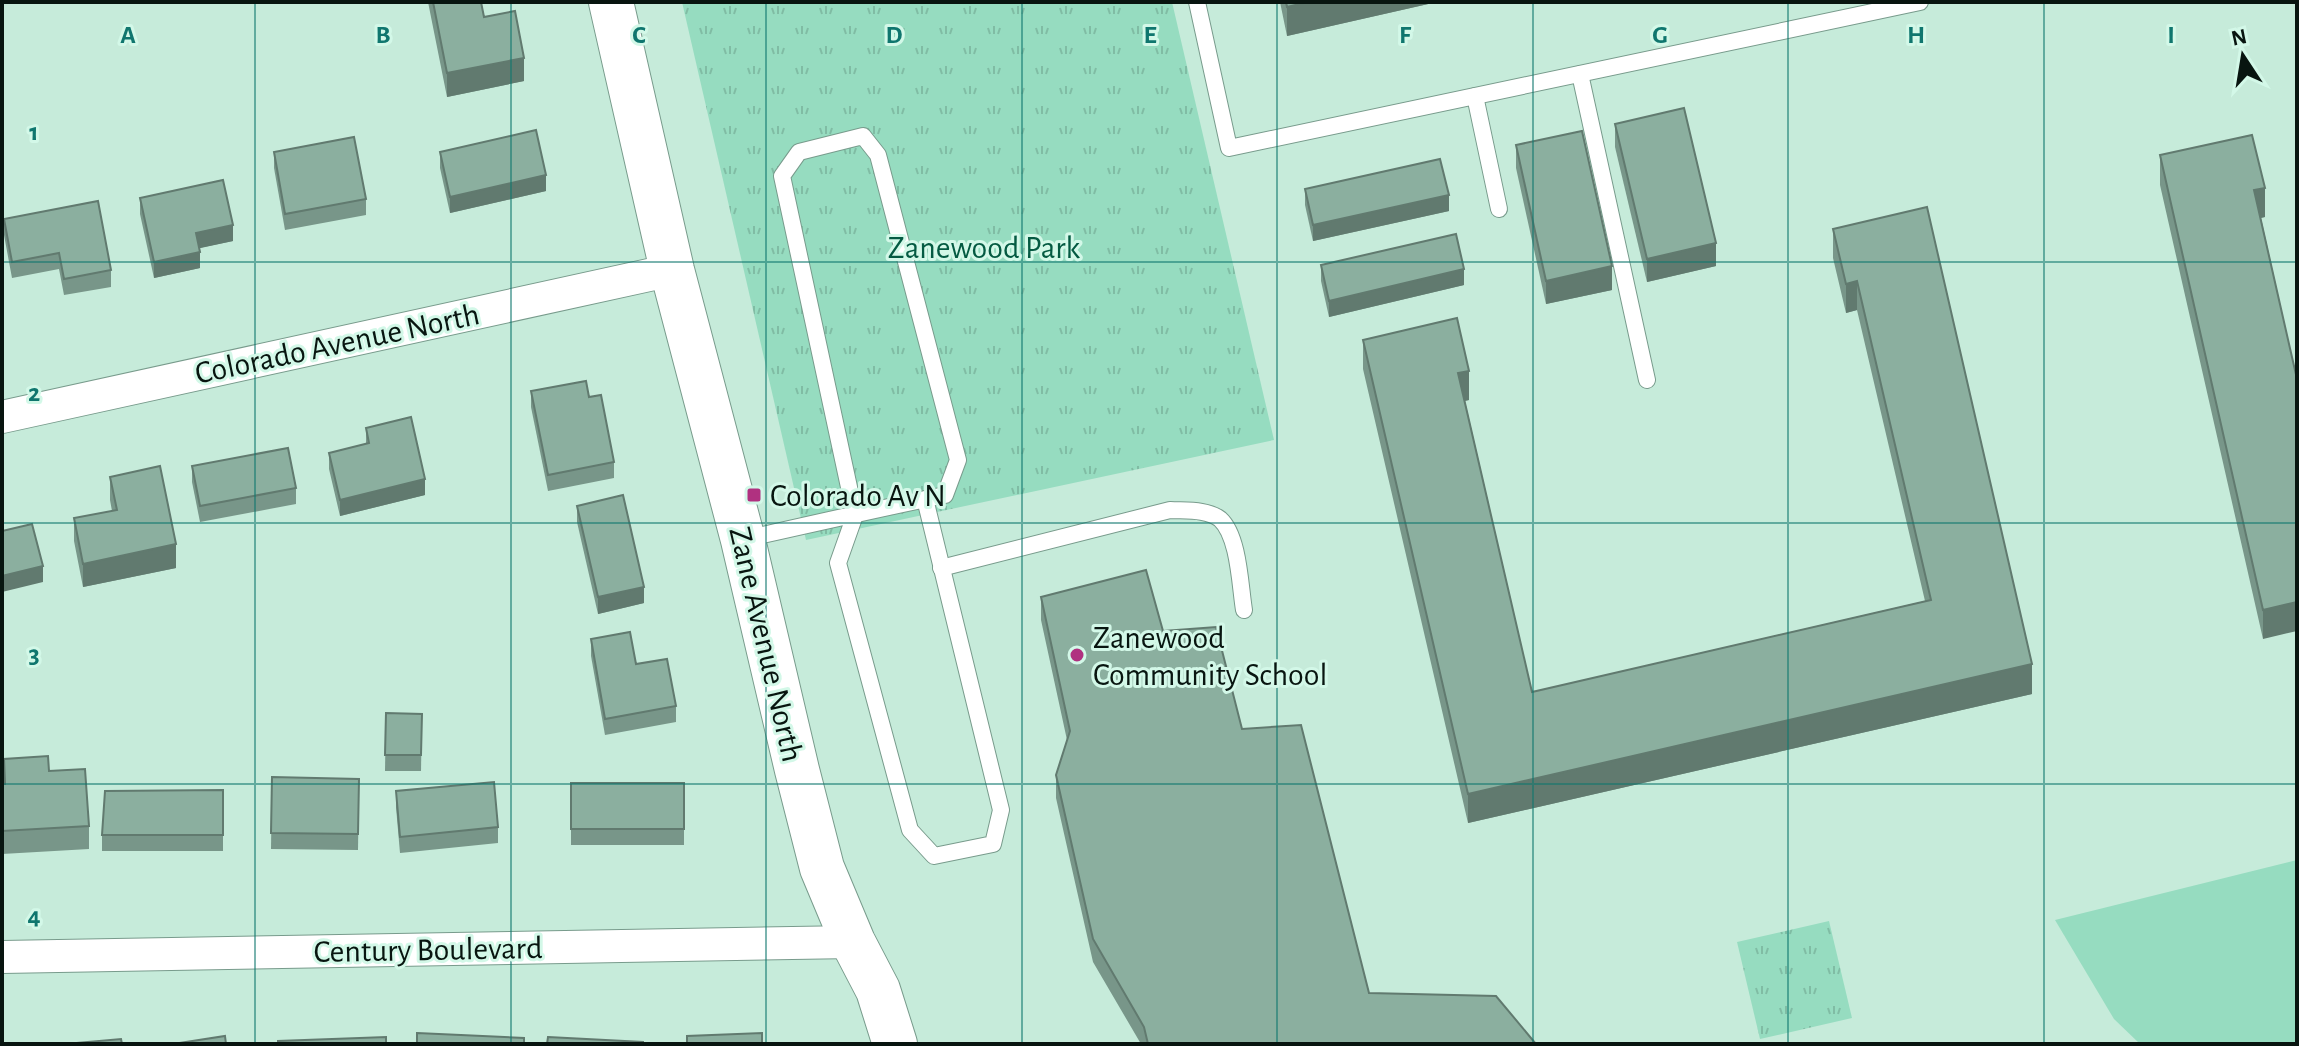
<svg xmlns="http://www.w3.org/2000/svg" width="2299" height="1046" viewBox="0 0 2299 1046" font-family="'Alegreya Sans',sans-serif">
	<defs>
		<pattern id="grass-tufts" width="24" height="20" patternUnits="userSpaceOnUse" patternTransform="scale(2)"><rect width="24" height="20" fill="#96dcc0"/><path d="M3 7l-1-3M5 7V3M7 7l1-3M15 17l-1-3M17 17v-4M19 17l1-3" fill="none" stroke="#80bca4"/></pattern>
	</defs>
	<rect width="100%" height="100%" fill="#c6ebda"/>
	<g fill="url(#grass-tufts)">
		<path d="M682 2H1172L1274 440 806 540Z"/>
		<path d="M1829 921 1852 1018 1760 1039 1737 942Z"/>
	</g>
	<path fill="#96dcc0" d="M2297 860V1044H2140L2114 1019 2055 920Z"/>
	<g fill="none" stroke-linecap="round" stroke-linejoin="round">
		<g stroke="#789b8c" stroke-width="18">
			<g id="lane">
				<path d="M1197 2 1229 148 1920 2"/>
				<path d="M1580 74 1647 380"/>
				<path d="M1475 96 1499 209"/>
				<path d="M745 539C811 524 878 509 945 495L958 460 878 155 863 136 799 152 782 176 855 515 838 563 910 830 934 856 993 844 1001 810 925 499"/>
				<path d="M941 568 1170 510C1186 511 1207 509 1220 519 1239 536 1240 586 1244 610"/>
			</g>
		</g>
		<g stroke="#789b8c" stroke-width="34">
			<g id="street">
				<path d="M2 417 672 270"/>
				<path d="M2 957 853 942"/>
			</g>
		</g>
		<g stroke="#789b8c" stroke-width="46">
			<path id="secondary" d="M611 2 672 270 743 540 797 770 822 868 853 942 878 990 895 1044"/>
		</g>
		<use href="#lane" stroke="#fff" stroke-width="16"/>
		<use href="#street" stroke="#fff" stroke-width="32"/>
		<use href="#secondary" stroke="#fff" stroke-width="44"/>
	</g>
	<g fill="#789689">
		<path d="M428 2H481L484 17 524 81 447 97Z"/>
		<path d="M1280 2H1437L1287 36Z"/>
		<path d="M1615 124 1716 266 1647 282 1615 147Z"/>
		<path d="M1516 145 1612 290 1546 304 1516 168Z"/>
		<path d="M274 152 366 199V215L285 230 274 168Z"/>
		<path d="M440 152 546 191 450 213 440 168Z"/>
		<path d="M2160 155 2265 217 2261 218 2297 379 2263 639 2160 185Z"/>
		<path d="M1305 189 1449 211 1313 241 1305 205Z"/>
		<path d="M140 198 233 241 199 248 200 268 154 278 140 214Z"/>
		<path d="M1927 207 2032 694 1468 823 1363 369V340L1469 400 1465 401 1532 692 1925 601 1857 310 1846 313 1833 258V229Z"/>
		<path d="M4 219 111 270V287L64 295 59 269 12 278 4 235Z"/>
		<path d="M1321 265 1464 285 1329 317 1321 281Z"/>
		<path d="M531 391 614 462V478L548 491 531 407Z"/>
		<path d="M366 428 425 495 340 516 329 469V453L366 444Z"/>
		<path d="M192 466 296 488V504L200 522 192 482Z"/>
		<path d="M110 477 176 568 83 587 74 541V518L112 511 110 500Z"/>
		<path d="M577 506 644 603 598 614 577 522Z"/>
		<path d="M1041 597 1163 631 1242 729 1369 993 1536 1044H1141L1093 962 1056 798V775L1067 740 1041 620Z"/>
		<path d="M591 639 636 664 676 706V722L605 735 591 656Z"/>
		<path d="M386 713 422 714 421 771H385Z"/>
		<path d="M4 759 49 771 89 826V849L2 854V784H4Z"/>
		<path d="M272 777 359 779 358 850 271 849Z"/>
		<rect x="571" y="783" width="113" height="62"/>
		<path d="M223 790V851H102V835Z"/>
		<path d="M396 791 498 827V843L400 853 396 807Z"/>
	</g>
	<g fill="#617a6f">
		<path d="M1308 2H1437L1287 36V7Z"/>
		<path d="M524 58V81L447 97V73Z"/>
		<path d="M546 175V191L450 213V197Z"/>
		<path d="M2265 188V217L2254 219V190Z"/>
		<path d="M1449 195V211L1313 241V225Z"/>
		<path d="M233 225V241L196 249V233Z"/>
		<path d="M1716 243V266L1647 282V259Z"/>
		<path d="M200 252V268L154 278V262Z"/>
		<path d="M1612 266V290L1546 304V281Z"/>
		<path d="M1464 269V285L1329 317V301Z"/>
		<path d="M1857 281V310L1846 313V284Z"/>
		<path d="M1469 371V400L1458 402V373Z"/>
		<path d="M425 479V495L340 516V500Z"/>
		<path d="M176 544V568L83 587V564Z"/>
		<path d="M43 566V582L2 592V576Z"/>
		<path d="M644 587V603L598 614V597Z"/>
		<path d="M2297 602V631L2263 639V610Z"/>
		<path d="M2032 664V694L1468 823V794Z"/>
	</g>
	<g fill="#8baf9f" stroke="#617a6f" stroke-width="2">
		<path d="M433 2H481L484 17 515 11 524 58 447 73Z"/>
		<path d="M1286 2H1308L1287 7Z"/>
		<path d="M1684 108 1716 243 1647 259 1615 124Z"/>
		<path d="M536 130 546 175 450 197 440 152Z"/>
		<path d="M1582 131 1612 266 1546 281 1516 145Z"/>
		<path d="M2252 135 2265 188 2254 190 2297 379V602L2263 610 2160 155Z"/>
		<path d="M354 137 366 199 285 214 274 152Z"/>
		<path d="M1440 159 1449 195 1313 225 1305 189Z"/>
		<path d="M223 180 233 225 196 233 200 252 154 262 140 198Z"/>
		<path d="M98 201 111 270 64 279 59 253 12 262 4 219Z"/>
		<path d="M1927 207 2032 664 1468 794 1363 340 1457 318 1469 371 1458 373 1532 692 1931 600 1857 281 1846 284 1833 229Z"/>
		<path d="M1456 234 1464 269 1329 301 1321 265Z"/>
		<path d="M586 381 589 397 601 395 614 462 548 475 531 391Z"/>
		<path d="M411 417 425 479 340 500 329 453 369 443 366 428Z"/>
		<path d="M288 448 296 488 200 506 192 466Z"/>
		<path d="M160 466 176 544 83 564 74 518 117 510 110 477Z"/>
		<path d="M623 495 644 587 598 597 577 506Z"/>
		<path d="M32 524 43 566 2 576V531Z"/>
		<path d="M1146 570 1163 631 1216 627 1242 729 1301 725 1369 993 1496 996 1536 1044H1148L1144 1027 1093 939 1056 775 1070 731 1041 597Z"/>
		<path d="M630 632 636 664 667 659 676 706 605 719 591 639Z"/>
		<path d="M386 713 422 714 421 755H385Z"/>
		<path d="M48 756 49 771 85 769 89 826 2 831V784H5L4 759Z"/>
		<path d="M272 777 359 779 358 834 271 833Z"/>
		<path d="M494 782 498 827 400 837 396 791Z"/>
		<rect x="571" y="783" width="113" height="46"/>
		<path d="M223 790V835H102L105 791Z"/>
		<path d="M417 1033 524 1038V1044H417Z"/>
		<path d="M762 1033V1044H687V1036Z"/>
		<path d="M225 1036 226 1044H173Z"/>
		<path d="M386 1037V1044H278V1041Z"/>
		<path d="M548 1037 643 1042V1044H547Z"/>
		<path d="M121 1039 122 1044H65Z"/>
	</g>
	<path fill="none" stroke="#0f766e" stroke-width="2" stroke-opacity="0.55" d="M255 2V1044M511 2V1044M766 2V1044M1022 2V1044M1277 2V1044M1533 2V1044M1788 2V1044M2044 2V1044M2 262H2297M2 523H2297M2 784H2297"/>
	<g fill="#b03180" stroke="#d3f8e8" stroke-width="3">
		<rect x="746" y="487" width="16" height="16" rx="4"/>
		<circle cx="1077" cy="655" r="8"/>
	</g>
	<g text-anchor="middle" stroke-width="6" stroke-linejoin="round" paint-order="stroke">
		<g font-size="32" fill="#045a42" stroke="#d3f8e8">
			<text x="984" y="258">Zanewood Park</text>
		</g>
		<g font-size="32" fill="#081510" stroke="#d3f8e8">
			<text transform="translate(337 343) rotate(-12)" y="11">Colorado Avenue North</text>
			<text transform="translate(767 644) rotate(77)" y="11">Zane Avenue North</text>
			<text transform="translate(428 949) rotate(-1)" y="11">Century Boulevard</text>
		</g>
		<g font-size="32" fill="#081510" stroke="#d3f8e8" text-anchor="start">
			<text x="770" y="506">Colorado Av N</text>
			<text x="1093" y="648">Zanewood<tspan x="1093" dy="37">Community School</tspan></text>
		</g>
	</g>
	<g font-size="26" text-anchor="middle" font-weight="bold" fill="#0f766e" stroke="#d3f8e8" stroke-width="6" stroke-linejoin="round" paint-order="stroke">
		<text x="128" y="43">A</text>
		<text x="383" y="43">B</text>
		<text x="639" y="43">C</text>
		<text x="894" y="43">D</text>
		<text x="1150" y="43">E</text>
		<text x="1405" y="43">F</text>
		<text x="1660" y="43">G</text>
		<text x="1916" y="43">H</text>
		<text x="2171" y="43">I</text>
		<text x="34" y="140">1</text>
		<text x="34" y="401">2</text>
		<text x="34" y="663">3</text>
		<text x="34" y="924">4</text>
	</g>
	<rect width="2299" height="1046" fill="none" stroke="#081510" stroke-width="8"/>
	<g transform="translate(2243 56) rotate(348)" stroke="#d3f8e8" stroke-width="6" paint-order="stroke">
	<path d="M0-6L14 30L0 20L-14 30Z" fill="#081510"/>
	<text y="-12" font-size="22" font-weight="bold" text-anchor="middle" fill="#081510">N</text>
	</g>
</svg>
